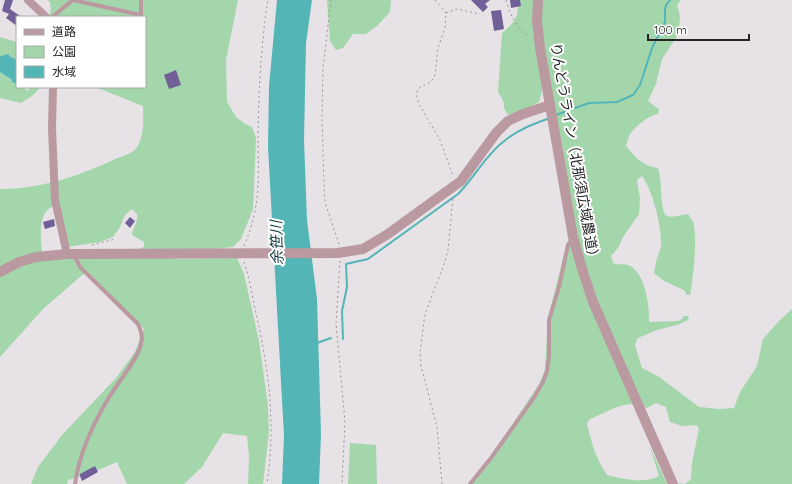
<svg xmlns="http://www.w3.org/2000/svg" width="792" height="484" viewBox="0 0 792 484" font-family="Quicksand,'Noto Sans JP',sans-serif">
	<rect width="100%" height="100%" fill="#e6e2e6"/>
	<g fill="#a4d6ac" fill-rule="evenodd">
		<path d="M47 0H238L226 60 227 102 236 117 245 124 252 127 256 138 253 209 241 239 233 247 194 251H172L174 259 237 258 244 274 259 341 268 406 269 432 263 484H248L249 456 247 436 223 433 202 467 184 484H127L117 462 89 474 68 480 67 484H31L38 467 62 435 116 378 135 352 144 329 87 271 44 308 0 357V189C40 189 80 176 115 159 121 157 130 154 135 150 145 138 143 120 143 106L95 87H145V17H49L51 9 50 2ZM58 205 67 247 100 242 113 237 120 227 124 217 131 209 137 214C138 225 133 225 132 235L144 242V247L128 256 43 258C41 242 35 208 58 205Z"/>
		<path d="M327 0H391L390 12 377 26 366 34H353L343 48 336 50 330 41Z"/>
		<path d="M518 0H681L677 5 680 16 679 29 676 38 662 59 656 84 648 101 659 109 658 114C649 115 633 128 629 136 628 139 627 143 626 146 637 159 642 165 658 168 663 184 659 199 665 215L671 217 688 214C690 217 692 220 693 222 698 238 693 279 690 295H687L684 290 664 281 654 273C655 267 656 261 658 255 659 251 661 249 661 246 662 227 653 191 642 176L637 180 640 198 639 214 623 237 618 248 611 256 613 263C620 266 623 263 628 265 645 271 650 307 649 322L677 321 681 320 684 316H689L688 320 680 324 657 330 638 338 635 345 642 368 658 376 699 407 720 409 734 408 740 392 757 366 763 339 778 322 792 309V484H679L678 483 685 484 691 479 692 463 699 429 697 425 682 426 670 422 666 407 656 403 647 408C629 397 608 412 590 419L587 423C591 442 596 459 607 475 623 479 644 484 659 476L650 447 667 484H472L495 456 500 443 538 386 545 371 548 318 567 243 574 232 543 87 539 102 528 108 508 115 504 108V103L498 92 502 33C516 21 518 18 518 0Z"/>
		<path d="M0 37 17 42V60L11 57 8 54 0 56Z"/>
		<path d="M0 72 17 84V87H22L28 91 30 87H41L32 96 21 103 0 98Z"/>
		<path d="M350 443 376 445 377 484H348Z"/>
	</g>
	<g fill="#54b5b6">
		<path d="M277 0H312L306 43 304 140 307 220 317 299 321 434 319 484H282L284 436 268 147 269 86Z"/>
		<path d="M8 54 11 57 17 60V84L12 82V80L0 72V56Z"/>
	</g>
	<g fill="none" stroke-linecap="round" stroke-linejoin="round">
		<g stroke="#54b5b6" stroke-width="2">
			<path d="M556 115 589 103 617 102 633 95 640 85 652 48 665 22V10L666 5 670 0"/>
			<path d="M343 339 342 311 347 287 346 264 368 259 458 194C474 178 485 156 503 142 517 130 533 124 550 118"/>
			<path d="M317 343 331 338"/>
		</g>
	</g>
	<g fill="#715f98">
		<path d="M5 0H13L10 9 20 16 17 17V26L6 18 9 14 2 11Z"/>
		<path d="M471 0H490L485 4 488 7 483 12Z"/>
		<path d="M510 0H520L521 6 511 8Z"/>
		<path d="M501 10 504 29 494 31 491 11Z"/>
		<path d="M176 70 181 85 169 89 164 75Z"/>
		<path d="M130 217 135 221 130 228 125 223Z"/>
		<path d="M54 219 55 226 45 229 43 222Z"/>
		<path d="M95 466 98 472 82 481 80 476V474Z"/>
	</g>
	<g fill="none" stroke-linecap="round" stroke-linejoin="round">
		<g stroke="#989598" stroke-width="1" stroke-dasharray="2 3" stroke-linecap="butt">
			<path d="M331 0 323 68 322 118 324 185 325 202 339 244"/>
			<path d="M435 0 446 13 445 28 438 48 435 75 431 82 419 88 416 94 419 104 440 140 453 176"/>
			<path d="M506 0C510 15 517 29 530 37"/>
			<path d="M446 13 457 9 480 14"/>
			<path d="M92 245 115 239"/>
			<path d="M244 246C262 204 258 175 258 131 259 88 261 43 268 0"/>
			<path d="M340 261 336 323 345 422 342 484"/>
			<path d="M244 262C249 277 252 293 255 309 269 369 276 422 267 484"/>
			<path d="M442 484 437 427 421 366 420 352 425 314 445 262 448 250 453 198"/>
		</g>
		<g stroke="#bb99a0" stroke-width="4">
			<path d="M73 0 141 15V0"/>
			<path d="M52 17 73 0"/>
			<path d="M74 255 80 267 138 324C141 331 143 336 141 344 138 359 116 385 108 399 93 424 79 454 75 484"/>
			<path d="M470 484 491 458 533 399 543 382 547 371 549 356V320L559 287 568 245 572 239"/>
		</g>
		<g stroke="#bb99a0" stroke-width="8">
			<path d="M28 0 46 17"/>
			<path d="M53 87 52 128 55 200 67 254"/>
		</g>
		<g stroke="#bb99a0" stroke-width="10">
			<path d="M538 0 537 21 540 48 573 237 583 272 593 302 673 484"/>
			<path d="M0 272 19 262 36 257 67 254 338 253 363 249 388 234 461 181 496 133 508 121 523 114 550 105"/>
		</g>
	</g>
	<g text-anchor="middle" stroke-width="4" stroke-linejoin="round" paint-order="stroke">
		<g font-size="14" fill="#262426" stroke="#fff">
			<text transform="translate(575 153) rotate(80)" y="5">りんどうライン（北那須広域農道）</text>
		</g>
		<g font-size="15" font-style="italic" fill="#0f3d3e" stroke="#fff">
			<text transform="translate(277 243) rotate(-92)" y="5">余笹川</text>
		</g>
	</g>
	<rect x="16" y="16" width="130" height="72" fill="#ffffff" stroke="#a8a7a8"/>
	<rect x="24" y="29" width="20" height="6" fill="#bb99a0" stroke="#a8a7a8"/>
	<text x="52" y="36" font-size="12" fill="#262426">道路</text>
	<rect x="24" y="46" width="20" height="12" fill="#a4d6ac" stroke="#a8a7a8"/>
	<text x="52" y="56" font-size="12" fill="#262426">公園</text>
	<rect x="24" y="66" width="20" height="12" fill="#54b5b6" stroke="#a8a7a8"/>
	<text x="52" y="76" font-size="12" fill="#262426">水域</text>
	<path d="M648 34v6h101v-6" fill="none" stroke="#262426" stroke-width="2"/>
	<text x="654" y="34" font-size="12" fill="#262426" stroke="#ffffff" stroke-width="3" paint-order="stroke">100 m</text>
</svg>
